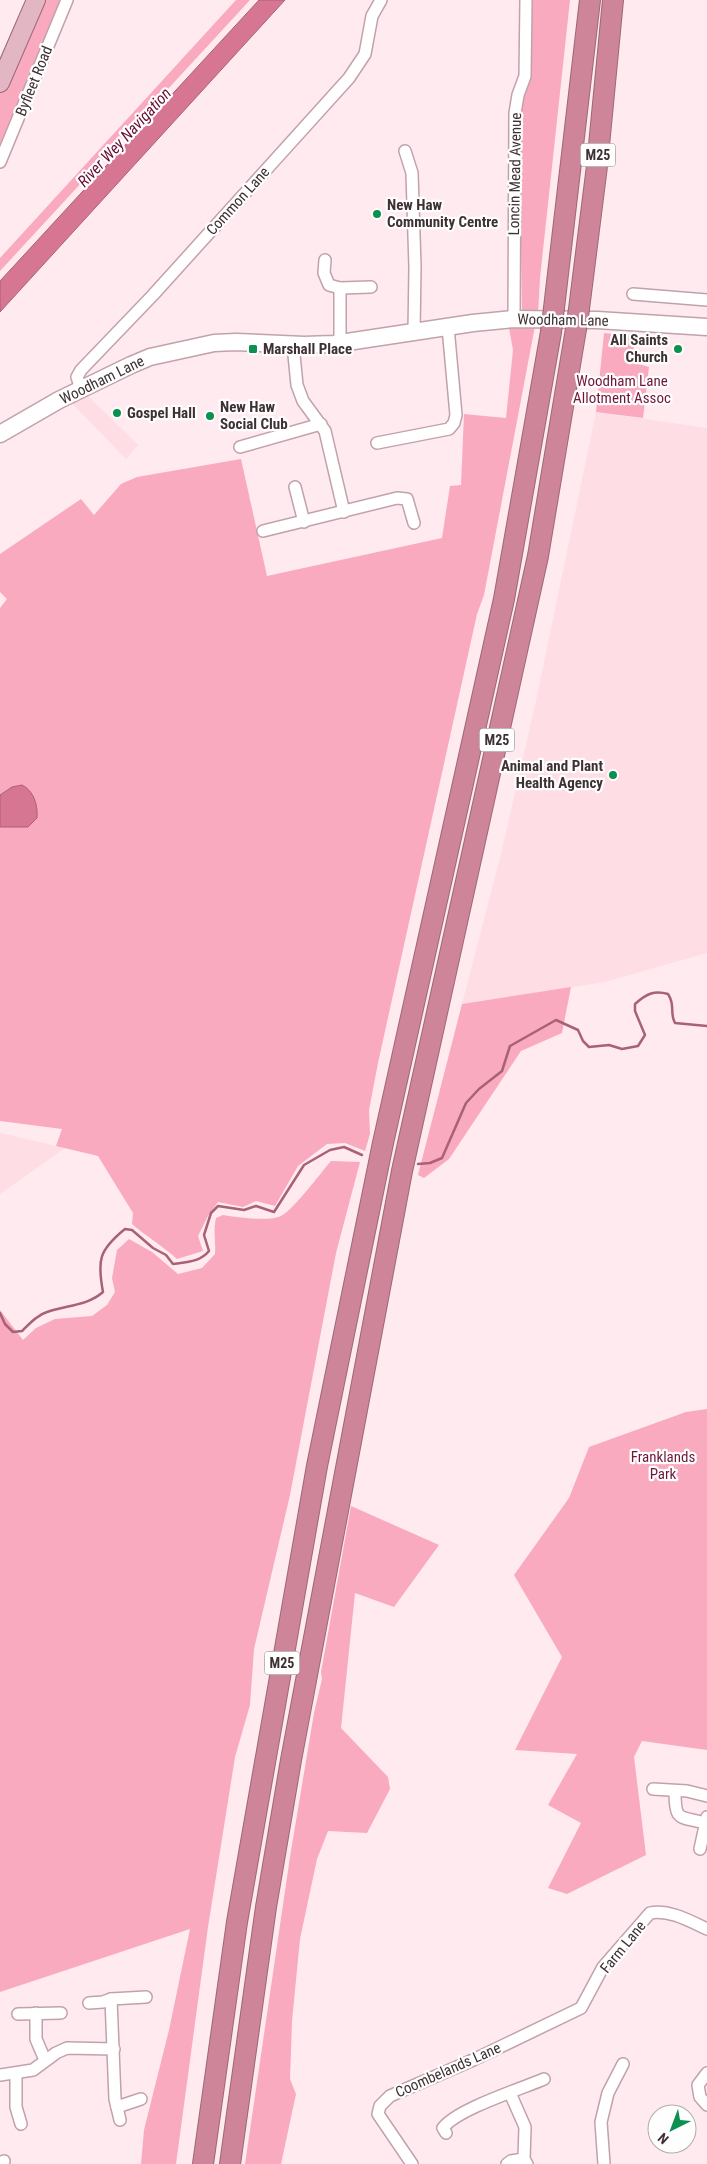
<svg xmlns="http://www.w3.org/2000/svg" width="707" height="2164" viewBox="0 0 707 2164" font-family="'Roboto Condensed',sans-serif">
	<rect width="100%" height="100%" fill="#ffeaef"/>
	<g fill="#ffdde5">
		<path d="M85 393 138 445 126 459 71 402Z"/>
		<path d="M596 412 707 428V953L605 982 462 1004 501 854 537 696Z"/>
		<path d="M0 1133 65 1148 0 1194Z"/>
	</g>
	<g fill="#f9aabf">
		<path d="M36 0H64L0 154V83Z"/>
		<path d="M236 0H250L0 271V258Z"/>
		<path d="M531 0H570L540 278 538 315 522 314 519 116 530 78Z"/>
		<path d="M535 326 484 595 477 614 378 1063 369 1110 370 1134 365 1151 345 1143 327 1144 298 1166 275 1206 256 1201 243 1207 218 1202 208 1216 198 1236 203 1251 177 1259C163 1246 147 1237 132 1224L133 1213 98 1156 56 1146 62 1129 0 1121V608L7 599 0 592V554L81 499 94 515 121 484 137 477 241 459 267 576 442 538 450 486 461 485 464 414 506 418 513 350 509 328Z"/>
		<path d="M604 333 633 336 635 363 649 367 643 418 596 412Z"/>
		<path d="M571 987 562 1033 521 1051 449 1159 424 1178 418 1175 462 1004Z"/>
		<path d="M331 1161 360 1162 336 1253 290 1495 254 1649 250 1705 235 1757 208 1927 176 2164H141L144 2130 169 2030 190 1929 0 1992V1310L23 1340 36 1328 55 1319 92 1316 107 1305 115 1292 112 1278 117 1250 129 1239 152 1252 178 1274 202 1268 215 1254C216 1241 213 1231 216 1218L223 1215C234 1217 270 1222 281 1216 295 1208 319 1175 331 1161Z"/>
		<path d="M707 1409V1750L642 1741 634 1757 646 1855 567 1894 548 1888 581 1823 548 1805 577 1754 515 1750 562 1657 514 1575 569 1498 589 1447 686 1412Z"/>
		<path d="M351 1506 439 1545 394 1607 355 1593 341 1728 388 1777 390 1789 367 1833 328 1831 317 1859 300 1939 292 2021 290 2079 296 2094 281 2164H245L290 1857 314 1713 322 1679 321 1672Z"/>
	</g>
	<g fill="#d67693" stroke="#a86176">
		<path d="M259 0H285L0 312V281Z"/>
		<path d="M22 785C34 791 38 805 37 818L28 827H0V795L12 787Z"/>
	</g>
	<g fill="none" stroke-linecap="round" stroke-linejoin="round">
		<g stroke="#a86176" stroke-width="2.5">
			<path d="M418 1164 430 1163 442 1158 466 1103 479 1089 502 1071 510 1046 556 1020 578 1030 583 1041 589 1047 609 1045 622 1049 638 1046 645 1035 635 1011V1004C646 994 654 990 668 994 676 1006 669 1012 675 1023L707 1026"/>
			<path d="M0 1313 5 1324 13 1332 22 1331C29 1324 37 1315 47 1312 67 1305 87 1306 103 1292 97 1260 99 1250 125 1229L132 1230 153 1248 166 1255 173 1264C187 1262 200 1262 209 1251L204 1235 211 1213 218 1206 244 1210 256 1206 274 1212 304 1165 330 1150 344 1147 362 1155"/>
		</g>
		<g stroke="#c2a2aa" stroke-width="14">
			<g id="street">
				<path d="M405 151 412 173 415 267 414 332"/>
				<path d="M0 162 67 0"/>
				<path d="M325 260 324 273 329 285 340 288 371 287"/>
				<path d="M340 288V343"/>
				<path d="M633 294 707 300"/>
				<path d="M514 319 515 113 518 95 525 76 526 0"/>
				<path d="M293 345 297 385 303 401 325 431 344 512"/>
				<path d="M81 389 77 377 81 370 153 295 349 78 365 54 372 16 381 0"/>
				<path d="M377 443 449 429 454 423 456 415 448 327"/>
				<path d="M240 447 321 424"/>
				<path d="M295 487 304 522"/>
				<path d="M263 531 397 498 407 499 414 523"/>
				<path d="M653 1789 687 1791 707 1796"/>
				<path d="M675 1792C675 1822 679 1816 705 1823"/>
				<path d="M700 1849 707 1817"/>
				<path d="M111 1999 115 2099 120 2120"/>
				<path d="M89 2003 103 2002 111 1999 146 1997"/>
				<path d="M36 2013V2039L45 2060"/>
				<path d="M18 2014 61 2013"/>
				<path d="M707 2073 698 2085 700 2097 707 2105"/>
				<path d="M16 2074V2107L21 2124"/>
				<path d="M0 2075 33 2070 56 2053 67 2048 114 2049"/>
				<path d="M510 2093 525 2127 524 2159 527 2164"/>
				<path d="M117 2107 141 2099"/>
				<path d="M446 2133 443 2128C457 2109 521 2089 544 2079"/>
				<path d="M0 2163 4 2161"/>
				<path d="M412 2164 378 2114 380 2106 390 2096 473 2060 581 2008 603 1967 650 1913C669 1909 690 1921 707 1929"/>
				<path d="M507 2164 511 2161 524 2159"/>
				<path d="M604 2164 601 2122 608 2093 623 2064"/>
			</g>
		</g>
		<g stroke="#c2a2aa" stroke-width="19">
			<path id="secondary" d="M0 434 59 400 131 365 150 357 214 343 236 342 304 345 334 344 473 323 514 319 597 320 707 327"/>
		</g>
		<g stroke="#9c6876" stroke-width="20">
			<path id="primary" d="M0 83 36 0"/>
		</g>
		<g stroke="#9c6876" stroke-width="22">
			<g id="highway">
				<path d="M554 308 590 0"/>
				<path d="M579 309 597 166 613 0"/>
				<path d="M203 2164 237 1922 317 1466 383 1143 504 599 551 332"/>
				<path d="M230 2164 266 1907 291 1760 402 1171 538 556 576 329"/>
			</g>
		</g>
		<use href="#street" stroke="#fff" stroke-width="11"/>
		<use href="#secondary" stroke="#fff" stroke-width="16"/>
		<use href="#primary" stroke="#e2b6c2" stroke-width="18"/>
		<use href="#highway" stroke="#ce8599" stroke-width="20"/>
		<g stroke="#9c6876" stroke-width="22" stroke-linecap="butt">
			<g id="highway-bridge">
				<path d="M576 329 579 309"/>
				<path d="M551 332 554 308"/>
			</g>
		</g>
		<use href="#highway-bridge" stroke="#ce8599" stroke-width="20"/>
	</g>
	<g fill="#0b914f" stroke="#fefefe" stroke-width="2">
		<circle cx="377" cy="214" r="5"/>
		<rect x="248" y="344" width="10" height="10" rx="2.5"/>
		<circle cx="678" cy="349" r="5"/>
		<circle cx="117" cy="413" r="5"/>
		<circle cx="210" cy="416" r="5"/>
		<circle cx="613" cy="775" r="5"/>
	</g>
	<g text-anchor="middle" stroke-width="4.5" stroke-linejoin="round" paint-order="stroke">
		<g fill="#fefefe" stroke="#786e71" stroke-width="1">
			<rect x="580.5" y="143.5" width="35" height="23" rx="4"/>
			<rect x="479.5" y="728.5" width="35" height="23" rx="4"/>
			<rect x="264.5" y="1651.5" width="35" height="23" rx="4"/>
		</g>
		<g font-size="14" font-weight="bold" fill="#3e3134">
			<text x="598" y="160">M25</text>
			<text x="497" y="745">M25</text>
			<text x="282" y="1668">M25</text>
		</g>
		<g font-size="15" fill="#3e3134" stroke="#fefefe">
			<text transform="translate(34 81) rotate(-68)" y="5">Byfleet Road</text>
			<text transform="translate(515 174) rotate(-89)" y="5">Loncin Mead Avenue</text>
			<text transform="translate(238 201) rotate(-48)" y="5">Common Lane</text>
			<text transform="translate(563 320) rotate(1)" y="5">Woodham Lane</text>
			<text transform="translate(102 380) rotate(-26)" y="5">Woodham Lane</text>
			<text transform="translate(623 1947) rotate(-51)" y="5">Farm Lane</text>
			<text transform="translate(448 2070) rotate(-24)" y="5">Coombelands Lane</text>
		</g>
		<g font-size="15" font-weight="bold" fill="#3e3134" stroke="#fefefe" text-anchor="start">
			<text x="387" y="210">New Haw<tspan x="387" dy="17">Community Centre</tspan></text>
			<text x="668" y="345" text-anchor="end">All Saints<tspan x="668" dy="17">Church</tspan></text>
			<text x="263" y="354">Marshall Place</text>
			<text x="220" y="412">New Haw<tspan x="220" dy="17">Social Club</tspan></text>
			<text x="127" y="418">Gospel Hall</text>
			<text x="603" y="771" text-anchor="end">Animal and Plant<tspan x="603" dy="17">Health Agency</tspan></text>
		</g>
		<g font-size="15" fill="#6f173a" stroke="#fefefe">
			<text x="622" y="386">Woodham Lane<tspan x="622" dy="17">Allotment Assoc</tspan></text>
			<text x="663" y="1462">Franklands<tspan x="663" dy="17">Park</tspan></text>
		</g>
		<g font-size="16" font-style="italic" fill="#670e34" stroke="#fefefe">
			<text transform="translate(124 137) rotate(-47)" y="6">River Wey Navigation</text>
		</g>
	</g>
	<g transform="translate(672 2129) rotate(222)"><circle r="24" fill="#fefefe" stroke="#b1acad"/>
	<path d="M0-4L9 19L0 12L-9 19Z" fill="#0b914f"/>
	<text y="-8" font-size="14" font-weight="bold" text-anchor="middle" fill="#3e3134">N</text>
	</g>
</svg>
